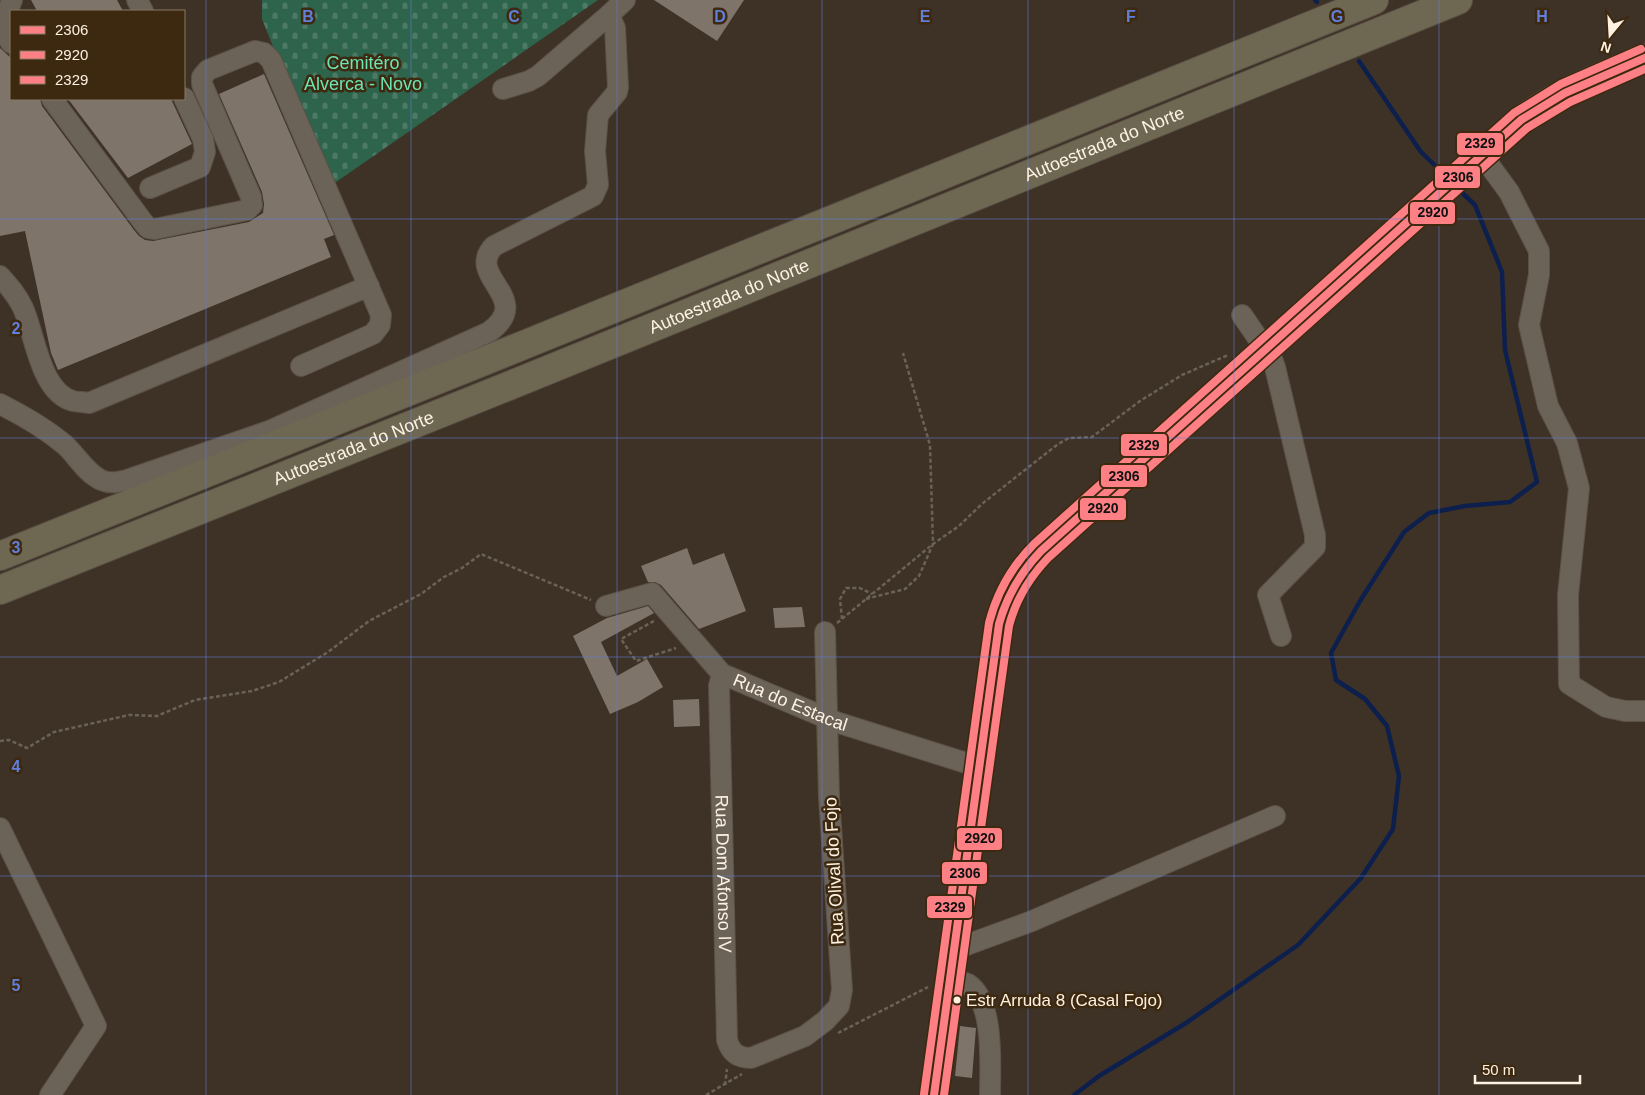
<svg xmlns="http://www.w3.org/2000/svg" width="1645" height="1095" viewBox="0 0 1645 1095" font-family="Helvetica,sans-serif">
	<defs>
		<pattern id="cemetery-stones" width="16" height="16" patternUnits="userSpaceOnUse" patternTransform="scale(1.25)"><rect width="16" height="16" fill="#2e634c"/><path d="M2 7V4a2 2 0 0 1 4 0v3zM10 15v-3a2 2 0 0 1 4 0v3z" fill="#4d7a66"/></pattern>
	</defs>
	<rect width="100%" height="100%" fill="#3e3226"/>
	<path fill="url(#cemetery-stones)" d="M262 0H598L329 187 262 19Z"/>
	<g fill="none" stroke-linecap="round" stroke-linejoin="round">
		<g stroke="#0d1f4d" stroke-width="4.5">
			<path d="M1315 0 1317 2"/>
			<path d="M1359 61 1421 152 1447 177"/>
			<path d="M1074 1095 1099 1076 1186 1023 1298 945 1361 878 1393 829 1399 776 1387 726 1365 699 1336 680 1331 653 1360 601 1404 532 1429 513 1465 506 1510 502 1537 482 1505 350 1502 272 1475 205 1457 188"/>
		</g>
	</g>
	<g fill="#7e7469">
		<path d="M31 0H117L123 11H37Z"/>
		<path d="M654 0H744L717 41Z"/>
		<path d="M0 48 11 58V99H40L42 106 134 230 139 236 145 240 153 241 249 222 263 213 264 204 262 192 219 94 264 74 334 235 324 239 331 257 58 370 51 353 25 231 0 236Z"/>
		<path d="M68 99H171L192 144 128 178Z"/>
		<path d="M687 548 693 565 724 553 746 611 699 629 661 585 655 582H648L641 566Z"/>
		<path d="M648 606 654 613 601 642 617 676 647 659 663 687 638 702 610 714 573 636 607 618Z"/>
		<path d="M802 607 805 627 775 628 773 608Z"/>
		<path d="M699 699 700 726 674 727 673 700Z"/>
		<path d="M960 1026 976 1028 972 1078 955 1076Z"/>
	</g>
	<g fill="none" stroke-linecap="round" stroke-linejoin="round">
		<g stroke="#5c5146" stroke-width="22">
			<g id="minor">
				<path d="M137 0 143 11"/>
				<path d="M11 43C1 28 6 16 12 0"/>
				<path d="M503 89 529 81 538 76 609 15"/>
				<path d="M52 99 143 222 148 228 155 229 247 210 252 205 251 197 202 84V77L208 70 255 51 264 53 271 60 381 315 380 325 373 334 301 366"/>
				<path d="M1482 155 1509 192 1539 251V275L1529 325 1548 406 1567 443 1579 488 1568 595 1569 684 1606 707 1625 711H1645"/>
				<path d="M150 188 200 167 205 152 203 139 184 98"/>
				<path d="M0 276C9 286 17 295 23 308 35 334 40 392 73 401 78 402 84 402 89 403L369 286"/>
				<path d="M1242 315 1272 359 1275 367 1315 535V547L1268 595 1281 636"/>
				<path d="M0 404C22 415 46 429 65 445 77 456 86 473 101 480 110 484 118 482 127 480L269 431 489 332C536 298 464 277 494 246L593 196 598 185 595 151 598 115 617 92 618 87 615 28 609 15 625 0"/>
				<path id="s1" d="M606 606 652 593 722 674 836 722 979 767"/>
				<path id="s2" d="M722 674 719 686 727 1040C731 1053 738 1058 751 1058L805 1036 825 1021 839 1006 842 990 829 797 825 632"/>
				<path d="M0 828 96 1026 50 1095"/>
				<path d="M953 950 1032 921 1275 816"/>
				<path d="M949 980C955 981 962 981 968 984 995 1002 990 1066 990 1095"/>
			</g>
		</g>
		<g stroke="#5c5146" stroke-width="29">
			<path id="major" d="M934 1095 999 624C1006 595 1020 572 1041 551L1266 350 1521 120C1558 92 1602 76 1645 58"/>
		</g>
		<g stroke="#5c5146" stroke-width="30">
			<g id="highway">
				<path d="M0 556 494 357 1374 0"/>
				<path id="s3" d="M0 590 506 387 1458 0"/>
			</g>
		</g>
		<g stroke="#6a6259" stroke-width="2.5" stroke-dasharray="4 2.5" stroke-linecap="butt">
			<path d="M866 599 905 589 919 576 933 544 930 445 903 353"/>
			<path d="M842 619 840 599 846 588H860L872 594"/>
			<path d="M654 621 621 639 636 661 676 648"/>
			<path d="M837 623 933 544 959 526 983 503 1058 444 1069 438 1092 437 1140 401 1182 375 1228 355"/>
			<path d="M0 741 9 740 27 748 54 732 129 715 157 716 195 700 252 691 279 682 328 652 369 621 421 594 444 577 462 568 481 554 591 600"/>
			<path d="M838 1033 928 987"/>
			<path d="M725 1085 727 1069"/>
			<path d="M706 1095 742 1074"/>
		</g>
		<use href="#minor" stroke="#6b6258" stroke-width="20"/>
		<use href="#major" stroke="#6d6655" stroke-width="26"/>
		<use href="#highway" stroke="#6e6853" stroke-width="28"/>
		<g stroke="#3d2910" stroke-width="11">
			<path id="bus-1" d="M934 1095 999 624C1007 595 1021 572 1041 551L1521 120 1565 93 1645 58"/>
		</g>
		<g stroke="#3d2910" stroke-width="11">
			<path id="bus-2" d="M944 1095 1009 626C1016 599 1029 578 1048 558L1527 128 1570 102 1645 69"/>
		</g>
		<g stroke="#3d2910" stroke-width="11">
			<path id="bus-3" d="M924 1094 989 623C997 592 1012 566 1034 544L1514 113 1561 84 1641 49"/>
		</g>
		<use href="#bus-1" stroke="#ff8084" stroke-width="8"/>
		<use href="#bus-2" stroke="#ff8084" stroke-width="8"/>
		<use href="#bus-3" stroke="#ff8084" stroke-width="8"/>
	</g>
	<path fill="none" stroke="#607fdb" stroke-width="1" stroke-opacity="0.55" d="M206 0V1095M411 0V1095M617 0V1095M822 0V1095M1028 0V1095M1234 0V1095M1439 0V1095M0 219H1645M0 438H1645M0 657H1645M0 876H1645"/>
	<circle fill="#fef1e2" stroke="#3d2910" stroke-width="2" cx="957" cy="1000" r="4.5"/>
	<g text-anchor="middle" stroke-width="5" stroke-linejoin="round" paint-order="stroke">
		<g font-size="17" fill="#fef1e2" stroke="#3d2910" text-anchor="start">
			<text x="966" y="1006">Estr Arruda 8 (Casal Fojo)</text>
		</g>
		<g font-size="18" fill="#6ce4b4" stroke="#3d2910">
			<text x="363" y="69">Cemitéro<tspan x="363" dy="21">Alverca - Novo</tspan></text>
		</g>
		<g font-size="18" fill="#fef1e2" stroke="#3d2910">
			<text dy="6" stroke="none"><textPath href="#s3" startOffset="1191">Autoestrada do Norte</textPath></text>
			<text dy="6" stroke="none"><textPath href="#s3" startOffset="786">Autoestrada do Norte</textPath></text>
			<text dy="6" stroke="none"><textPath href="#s3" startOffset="381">Autoestrada do Norte</textPath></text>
			<text dy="6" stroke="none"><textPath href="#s1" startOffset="229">Rua do Estacal</textPath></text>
			<text transform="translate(834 871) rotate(-93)" y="6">Rua Olival do Fojo</text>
			<text dy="6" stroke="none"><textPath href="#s2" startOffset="200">Rua Dom Afonso IV</textPath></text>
		</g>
	</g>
	<g font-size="16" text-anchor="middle" font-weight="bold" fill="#607fdb" stroke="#3d2910" stroke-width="5" stroke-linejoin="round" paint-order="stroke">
		<text x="308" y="22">B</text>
		<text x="514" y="22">C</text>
		<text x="720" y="22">D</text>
		<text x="925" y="22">E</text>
		<text x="1131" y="22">F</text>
		<text x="1337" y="22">G</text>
		<text x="1542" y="22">H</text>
		<text x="16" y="334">2</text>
		<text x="16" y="553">3</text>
		<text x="16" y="772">4</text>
		<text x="16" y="991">5</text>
	</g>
	<g stroke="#3d2910" stroke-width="2">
		<rect x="1456" y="132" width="48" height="24" rx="5" fill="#ff8084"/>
		<rect x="1434" y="165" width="47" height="24" rx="5" fill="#ff8084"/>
		<rect x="1409" y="201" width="47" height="24" rx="5" fill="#ff8084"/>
		<rect x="1120" y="433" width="48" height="24" rx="5" fill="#ff8084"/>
		<rect x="1100" y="464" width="48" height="24" rx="5" fill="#ff8084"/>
		<rect x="1079" y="497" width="48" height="24" rx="5" fill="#ff8084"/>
		<rect x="956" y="827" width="47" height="24" rx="5" fill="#ff8084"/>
		<rect x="941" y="861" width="47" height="24" rx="5" fill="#ff8084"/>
		<rect x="926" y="895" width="47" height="24" rx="5" fill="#ff8084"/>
	</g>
	<g font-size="14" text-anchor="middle" font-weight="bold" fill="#111">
		<text x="1480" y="148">2329</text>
		<text x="1458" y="182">2306</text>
		<text x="1433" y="217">2920</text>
		<text x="1144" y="450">2329</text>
		<text x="1124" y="481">2306</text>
		<text x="1103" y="513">2920</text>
		<text x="980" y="843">2920</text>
		<text x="965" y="878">2306</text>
		<text x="950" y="912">2329</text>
	</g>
	<rect x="10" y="10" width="175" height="90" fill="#3d2910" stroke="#8a7964"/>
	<rect x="20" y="26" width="25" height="8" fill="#ff8084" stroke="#8a7964"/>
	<text x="55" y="35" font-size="15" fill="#fef1e2">2306</text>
	<rect x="20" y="51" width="25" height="8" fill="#ff8084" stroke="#8a7964"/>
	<text x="55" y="60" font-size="15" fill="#fef1e2">2920</text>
	<rect x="20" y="76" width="25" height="8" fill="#ff8084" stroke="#8a7964"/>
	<text x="55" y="85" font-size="15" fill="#fef1e2">2329</text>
	<g transform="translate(1610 35) rotate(198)" stroke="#3d2910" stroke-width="4" paint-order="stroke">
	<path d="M0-4L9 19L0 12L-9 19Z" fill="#fef1e2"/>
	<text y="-8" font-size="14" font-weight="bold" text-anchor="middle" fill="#fef1e2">N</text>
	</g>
	<path d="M1475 1075v8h105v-8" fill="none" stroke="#fef1e2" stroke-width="2.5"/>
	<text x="1482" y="1075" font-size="15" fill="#fef1e2" stroke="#3d2910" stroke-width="4" paint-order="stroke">50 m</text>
</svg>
